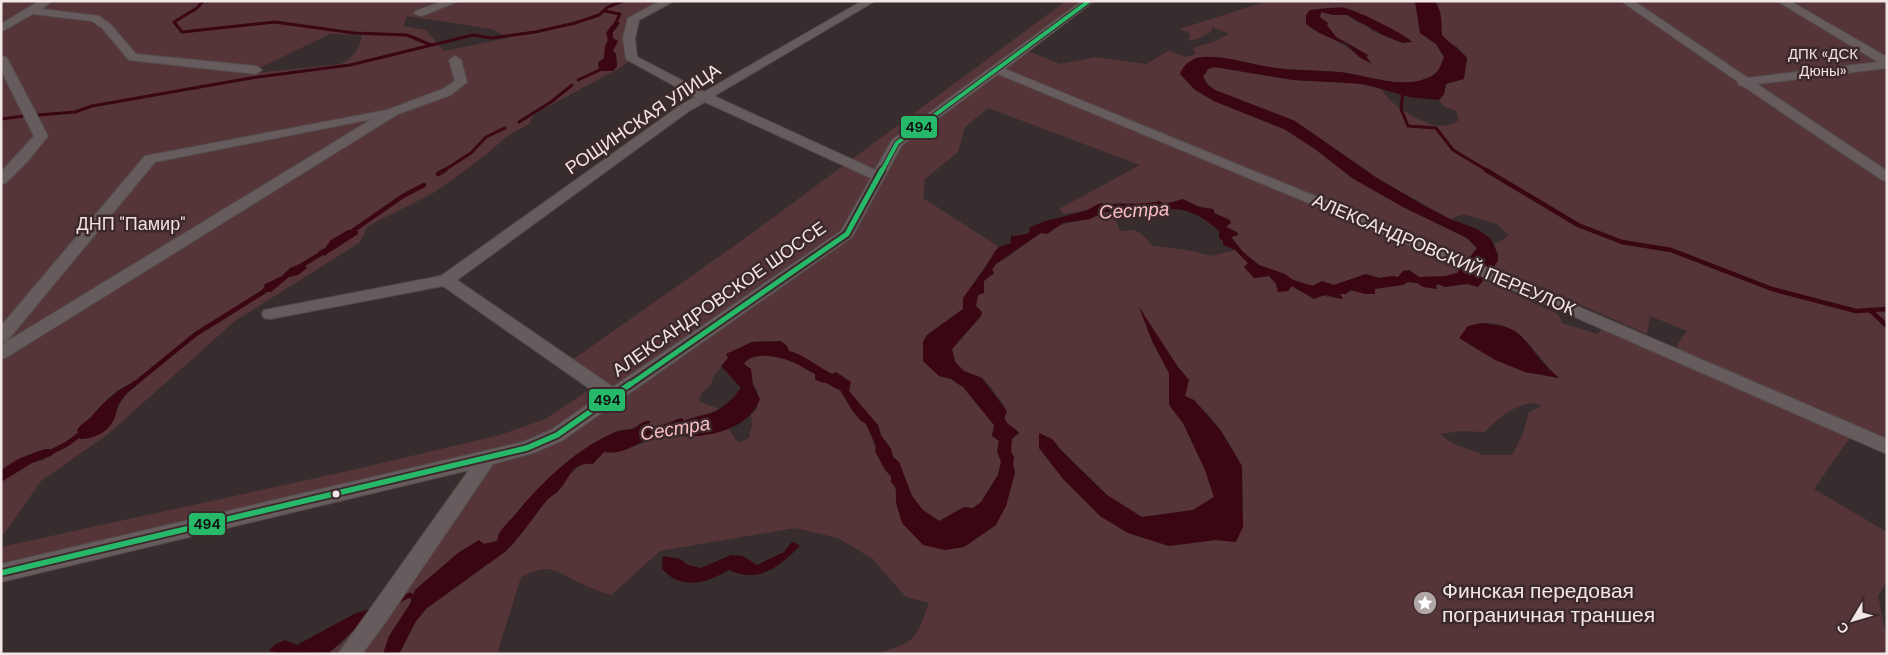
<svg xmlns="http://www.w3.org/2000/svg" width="1888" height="655" viewBox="0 0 1888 655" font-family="'DM Sans',sans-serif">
	<rect width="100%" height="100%" fill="#382d2e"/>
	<g fill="#563538" fill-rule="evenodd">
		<path d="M1 1H669L634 18 632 59 620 68 534 114 529 124 506 137 486 155 435 192 368 226 359 243 235 321 108 434 41 481 1 538V482L32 463 44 460 54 449C35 448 16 460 1 470ZM407 16 492 29 509 38 444 51 426 30 403 26ZM617 22 620 23 613 32V52L616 54 617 66 613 71H597L599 69V61L604 58 605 46ZM330 34 362 35C360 49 353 57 341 64L247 74ZM136 381V386C123 396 118 405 113 421L81 439 77 430C81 424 87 421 92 416 104 401 117 388 136 381Z"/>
		<path d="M1066 1H1089L1025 50 1060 64 1096 57 1146 64 1170 50 1171 52 1186 57 1196 54 1193 48 1213 42 1229 34 1212 27 1211 32 1197 39 1188 41 1191 34 1180 29 1267 1H1415L1420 33 1436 44 1444 57 1439 70 1432 76 1416 82H1392L1342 72 1271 68 1219 57 1180 74 1195 90 1216 102 1284 129 1315 149 1352 178 1403 207 1467 238 1477 248 1468 260 997 73 1340 213 1463 268 1457 273 1446 276 1419 277 1409 270 1403 271 1398 277 1392 276 1379 278 1366 274 1334 285 1322 281 1313 286 1293 280 1285 274 1259 265 1243 252 1231 237 1238 235 1237 232 1226 227 1225 218C1217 216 1213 210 1206 208 1197 205 1192 206 1183 199 1164 205 1143 205 1124 203 1116 202 1110 206 1101 203L1088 210 1064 214 1059 209 1140 165 988 108 965 127 958 152 925 179 923 198 999 247 963 298V309L927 335 923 342V361L939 376 951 379 963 387 994 425 999 445 997 451 1001 462 998 475 981 502 973 509 964 507 939 521 923 510 912 496 899 462 893 457 891 449 881 435 878 425 848 391 850 382 836 372 832 374 812 363 798 354 789 351 769 341 752 342 727 354 728 358 713 377 711 385 702 393 698 401 719 409C708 415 695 415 684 421L678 418 669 424 651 429 645 421 631 429 620 430 605 437 576 455 537 489 498 534V541L483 544 479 540 458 553 415 590 410 604 389 636 383 654H327L342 643 371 609 473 462 1 573V547L348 471 500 435 545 419 597 385 571 361 744 239ZM1346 8 1405 36 1399 42 1370 30 1368 26 1357 22 1347 15H1333L1321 12 1320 17 1328 23 1327 25 1336 37 1365 53 1371 63C1352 51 1331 36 1309 27L1316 9Z"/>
		<path d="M1434 1H1887V448L1853 433 1814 489 1887 532V582L1878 596 1887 639V654H876C916 641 915 642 929 603L906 597 873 559 838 538 795 528 660 551 611 595C601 592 591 588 582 584 553 571 553 562 521 577L497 654H399L416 621 427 608 506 551 515 542 549 497 558 492 567 477 577 468 604 452H617L644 443 652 438 697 436 714 433 728 428 736 440 740 442 749 438 752 425 751 415 757 409 758 391C752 384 749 373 744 364 751 351 778 356 790 361 799 364 807 370 815 374V379C820 382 822 382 826 383 832 385 834 389 840 390 847 400 852 412 860 420 861 420 866 423 866 424 872 432 873 445 877 453 885 474 897 477 896 503L945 550 964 547 996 525 1015 473 1013 464 1014 457C1010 450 1011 446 1012 439L1019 433 1009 427 1006 422 1004 405 990 386 982 378 964 371 955 362 952 349 981 316 982 312 976 306 978 295 984 293V281L994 273 992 270 996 264C1011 257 1026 241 1041 233 1059 223 1078 222 1097 216 1102 214 1106 212 1112 211L1120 231 1132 230 1141 233 1153 246 1187 250 1211 256 1235 250 1248 263 1247 270 1254 278 1269 276 1276 284 1278 292 1288 291 1292 286 1300 292 1342 299 1340 294C1353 289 1362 293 1375 294V289C1384 287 1411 280 1418 283 1424 285 1429 287 1436 289V286L1438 284 1445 287 1467 284 1478 287 1484 280 1558 314 1562 323 1597 334 1607 325 1677 356 1678 343 1687 331 1650 316 1647 334 1495 267 1498 255 1494 244 1503 240 1509 235 1497 224 1463 214 1450 219 1377 178 1295 121 1215 90 1208 85 1203 77 1208 69 1214 67 1293 80 1347 82 1382 89C1386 103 1425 126 1440 126 1447 126 1453 124 1459 120L1456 111 1443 106 1439 100 1444 94 1445 84 1458 80 1467 58 1457 46 1450 44 1442 35 1438 4ZM1140 310 1178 367 1189 380 1184 396C1212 409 1227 440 1242 466L1215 540 1169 546 1128 533 1100 516 1064 480 1039 448 1052 439 1061 450 1107 495 1142 517 1193 510 1214 497 1205 470 1183 423 1169 405V373L1153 343ZM1482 323C1488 323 1495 323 1501 325 1525 333 1541 360 1558 378L1525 372 1468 326ZM1534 403 1542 406 1529 412 1523 434 1512 455H1483L1452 443 1440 434 1461 431 1484 432C1500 418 1512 405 1534 403Z"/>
	</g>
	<g fill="#390612">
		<path d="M1415 1H1434C1443 10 1441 24 1442 35 1450 44 1459 49 1467 58L1464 79 1446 84 1444 94 1439 100 1409 97 1364 84 1293 80 1214 67 1208 69 1203 77 1208 85 1215 90 1295 121 1377 178 1423 205 1450 219 1477 229 1491 239 1498 255V261L1478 287 1467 284 1445 287 1438 284 1436 286 1437 289 1423 287 1417 283 1408 282 1403 285 1375 289V294H1365L1351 290 1346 294H1340L1343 299 1325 295 1314 299 1292 286 1288 291 1278 292 1276 284 1269 276 1254 278 1244 267 1248 263 1235 250 1223 245V241L1219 238V231C1204 217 1182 204 1161 211L1104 212 1090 219 1063 223 1047 234 1041 233 996 264 992 269 994 273 984 281V293L978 295 976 306 982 312 981 316 952 349 955 362 964 371 982 378 1007 411 1004 418C1009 428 1014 426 1019 433L1012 439 1011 452 1014 457 1013 464 1015 473 1006 506 996 525 964 547 945 550 923 545 902 523 896 503V488L891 482V476L885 470 875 451 876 446 866 424 860 420 852 410 840 390C835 389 831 385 826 383 822 382 819 382 815 379V374C807 370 799 364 790 361 778 356 751 351 744 364L751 369 753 385 760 399C751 424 722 434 697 436 683 437 665 433 651 438 636 444 620 456 604 452L593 464C570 462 571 478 559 490 556 494 551 496 547 500 534 516 521 536 506 551L427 608 416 621 399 654H383L389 636 410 604 415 590 458 553 479 540 484 544 497 541C499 530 507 524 514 516 541 483 577 447 618 431 623 430 628 430 633 429 640 426 642 420 650 421L648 427 651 429 682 418 684 421C693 417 702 416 711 413 723 409 734 398 741 388L721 366 728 358 726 354 752 342 781 341 787 346 789 351C805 355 818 367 832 374L836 372 851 382 849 391 878 425 881 435 891 449 893 457 899 462 912 496 923 510 939 521 964 507 973 508 981 502 998 475 1001 462 997 451 999 441 992 436 994 425 963 387 951 379 939 376 923 361V342L927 335 963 309V298L985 268 995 251 999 247 1011 243V236L1027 234 1030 231 1029 228C1047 218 1068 217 1087 210 1092 208 1096 204 1102 203 1109 205 1153 204 1159 201L1166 204 1183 199 1199 207 1214 209V213L1230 220 1231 223 1226 227 1237 232 1238 235 1231 237 1243 252 1259 265 1285 274 1293 280 1313 286 1322 281 1334 285 1366 274 1379 278 1392 276 1398 277 1403 271 1409 270 1419 277 1446 276 1457 273 1477 248 1467 238 1403 207 1352 178 1315 149 1284 129 1216 102 1195 90 1180 74C1182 66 1193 57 1202 57 1225 55 1248 64 1270 67 1292 71 1316 70 1339 72 1368 75 1403 91 1432 76 1439 72 1441 65 1444 57L1436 44 1420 33Z"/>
		<path d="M1329 8C1334 8 1341 7 1345 8 1356 10 1407 35 1412 42L1403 43 1385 36 1347 15H1333L1321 12 1320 17 1328 23 1327 25 1336 37 1368 55 1366 57 1372 64 1359 57 1347 45 1319 33 1306 24V15L1310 10Z"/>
		<path d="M617 22 620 23 613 32V38L618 41 613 51 616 54 617 66 613 71H596L599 69 598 63 604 58 605 46 608 40 606 33 611 26Z"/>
		<path d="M348 230 358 231V234L324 256 323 253 318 252 325 248 331 240Z"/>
		<path d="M303 263 307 268 298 275 289 277 271 292 262 291 265 284 282 276 290 268Z"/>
		<path d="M1139 307 1178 367 1189 380 1185 396 1194 400 1221 431 1242 466 1243 527 1236 542 1215 540 1169 546 1128 533 1100 516 1064 480 1039 448V433L1052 439 1061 450 1107 495 1142 517 1193 510 1214 497 1205 470 1183 423 1169 405V373L1153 343Z"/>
		<path d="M1482 323C1518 327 1518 331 1539 358 1545 365 1552 372 1559 378L1525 372 1495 360 1459 338 1468 326Z"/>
		<path d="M136 381V385C128 392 122 397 118 406 116 411 116 417 113 421 107 433 93 439 80 439L77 430C81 424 87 421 92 416 106 400 116 390 136 381Z"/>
		<path d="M45 449H54L53 455 32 463 1 482V470L18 459Z"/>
		<path d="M794 542 800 546C778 567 760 584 729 570 713 579 693 588 675 579 670 577 666 572 662 569L663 556 680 559 688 565 701 568 731 555 743 556 757 565 784 552 791 543Z"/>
		<path d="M371 609 367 618 330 652 275 654V652L269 651 274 645 285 640 297 645 356 613Z"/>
	</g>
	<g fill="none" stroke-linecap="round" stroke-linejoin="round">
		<g stroke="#390612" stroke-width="3">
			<path d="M203 1 197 8 174 22 182 32 275 22 354 33 407 35 431 45"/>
			<path d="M605 11 620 14 614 26"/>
			<path d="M578 80 602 69"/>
			<path d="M1403 91 1401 109 1408 126 1436 128 1453 150 1488 171"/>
			<path d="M38 115 75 112 92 106 251 78 350 65 473 35 491 38 535 32 575 23 599 15 608 7 623 1"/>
			<path d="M1 119 24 116"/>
			<path d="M519 122 551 102 572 85"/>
			<path d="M443 171 471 153 486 137 505 128"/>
		</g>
		<g stroke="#390612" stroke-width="4.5">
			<path d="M1486 170 1578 225 1622 242 1671 250 1772 289 1856 311 1887 309"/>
			<path d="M438 174 445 170"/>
			<path d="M351 232 403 196 424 185"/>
			<path d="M299 267 327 250"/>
			<path d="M1870 310 1887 326"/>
			<path d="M132 386 196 334 268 289"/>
		</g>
		<g stroke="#390612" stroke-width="5">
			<path d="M132 386 134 384"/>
			<path d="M47 454 67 444 83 432"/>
			<path d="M397 601 410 595 417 600"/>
		</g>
		<g stroke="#554b4c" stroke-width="2">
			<g id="minor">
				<path d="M39 1H52L42 9 99 16 110 24 136 54 256 66 262 70 256 74 129 60 102 28 92 21 33 14 1 32V24Z"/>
				<path d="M443 1H459L424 15 420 16 414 13 416 11Z"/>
				<path d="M660 1H674L639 20 635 38 637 57 704 92 862 1H875L714 96 875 170 892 140 1082 1H1094L1005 69 1432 244 1887 439V454L1422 250 998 74 902 145 852 237 563 440 533 453 493 464 385 623 362 654H338L469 470 1 582V564L523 442 551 430 600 396 443 286 270 319 264 318 262 314 264 310 270 309 441 276 681 105 695 97 626 59 623 38 628 18ZM705 102 871 178 841 231 613 387 457 280 689 111Z"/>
				<path d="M1621 1H1634L1748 78 1878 62 1777 1H1790L1887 57V68L1757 84 1887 171V181L1882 180 1743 86 1739 85 1737 81Z"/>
				<path d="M1 55 7 58 48 136 28 161 6 183 1 184V172L34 136 1 70Z"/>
				<path d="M455 56 461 60 467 82 451 95 398 114 7 357 1 359V345L372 119 155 162 7 341 1 343V326L145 156 387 110 443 89 455 81 449 60Z"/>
			</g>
		</g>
		<use href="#minor" fill="#675c5d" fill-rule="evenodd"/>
		<g stroke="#3c292b" stroke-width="6">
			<path id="bus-1-far2" d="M882 171 897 143 1089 1"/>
		</g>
		<g stroke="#3c292b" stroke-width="9">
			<path id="bus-1-far1" d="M628 386 847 234 882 170"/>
		</g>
		<g stroke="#3c292b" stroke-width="9">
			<path id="bus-1" d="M1 573 527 448 557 435 630 384"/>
		</g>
		<use href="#bus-1-far2" stroke="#26b969" stroke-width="4"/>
		<use href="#bus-1-far1" stroke="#26b969" stroke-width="5"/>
		<use href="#bus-1" stroke="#26b969" stroke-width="5.5"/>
	</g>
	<defs>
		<g id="sight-disc" transform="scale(1.25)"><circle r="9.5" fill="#b2a5a6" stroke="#3c292b"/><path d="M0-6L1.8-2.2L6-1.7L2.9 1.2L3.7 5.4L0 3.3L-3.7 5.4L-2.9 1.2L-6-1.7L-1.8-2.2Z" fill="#fff"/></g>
	</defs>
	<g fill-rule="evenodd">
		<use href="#sight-disc" x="1425" y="603"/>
	</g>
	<circle fill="#f3e6e6" stroke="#3c292b" stroke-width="2" cx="336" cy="494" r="4.5"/>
	<g text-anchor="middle" stroke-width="5" stroke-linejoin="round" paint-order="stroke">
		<g font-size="15" fill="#f3dee0" stroke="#3c292b">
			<text x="1823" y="59">ДПК «ДСК<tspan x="1823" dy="17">Дюны»</tspan></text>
		</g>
		<g font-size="18" fill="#f3e6e6" stroke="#3c292b">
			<text transform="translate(643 119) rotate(-34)" y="6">РОЩИНСКАЯ УЛИЦА</text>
			<text transform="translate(1444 255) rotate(23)" y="6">АЛЕКСАНДРОВСКИЙ ПЕРЕУЛОК</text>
			<text transform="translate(719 299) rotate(-35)" y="6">АЛЕКСАНДРОВСКОЕ ШОССЕ</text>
		</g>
		<g font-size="18" fill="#f3dee0" stroke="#3c292b">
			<text x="131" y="230">ДНП "Памир"</text>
		</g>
		<g font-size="19" font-style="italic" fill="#fabfc3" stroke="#3c292b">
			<text transform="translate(1134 210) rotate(-3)" y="7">Сестра</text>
			<text transform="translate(675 428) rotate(-9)" y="7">Сестра</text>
		</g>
		<g font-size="21" fill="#f3e6e6" stroke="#3c292b" text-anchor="start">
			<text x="1442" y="598">Финская передовая<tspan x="1442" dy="24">пограничная траншея</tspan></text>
		</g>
	</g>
	<g stroke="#3c292b" stroke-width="2">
		<rect x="900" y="115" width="38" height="24" rx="5" fill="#26b969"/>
		<rect x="588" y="388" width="38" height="24" rx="5" fill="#26b969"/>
		<rect x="188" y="512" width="38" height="24" rx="5" fill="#26b969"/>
	</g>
	<g font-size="14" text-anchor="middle" font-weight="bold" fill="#111">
		<text x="919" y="132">494</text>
		<text x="607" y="405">494</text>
		<text x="207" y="529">494</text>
	</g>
	<rect width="1888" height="655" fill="none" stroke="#f3e6e6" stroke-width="5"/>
	<g transform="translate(1853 620) rotate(232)" stroke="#3c292b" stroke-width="4" paint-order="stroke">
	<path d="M0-4L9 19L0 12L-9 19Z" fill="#f3e6e6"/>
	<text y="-8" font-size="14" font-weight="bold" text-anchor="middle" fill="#f3e6e6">С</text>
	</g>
</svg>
